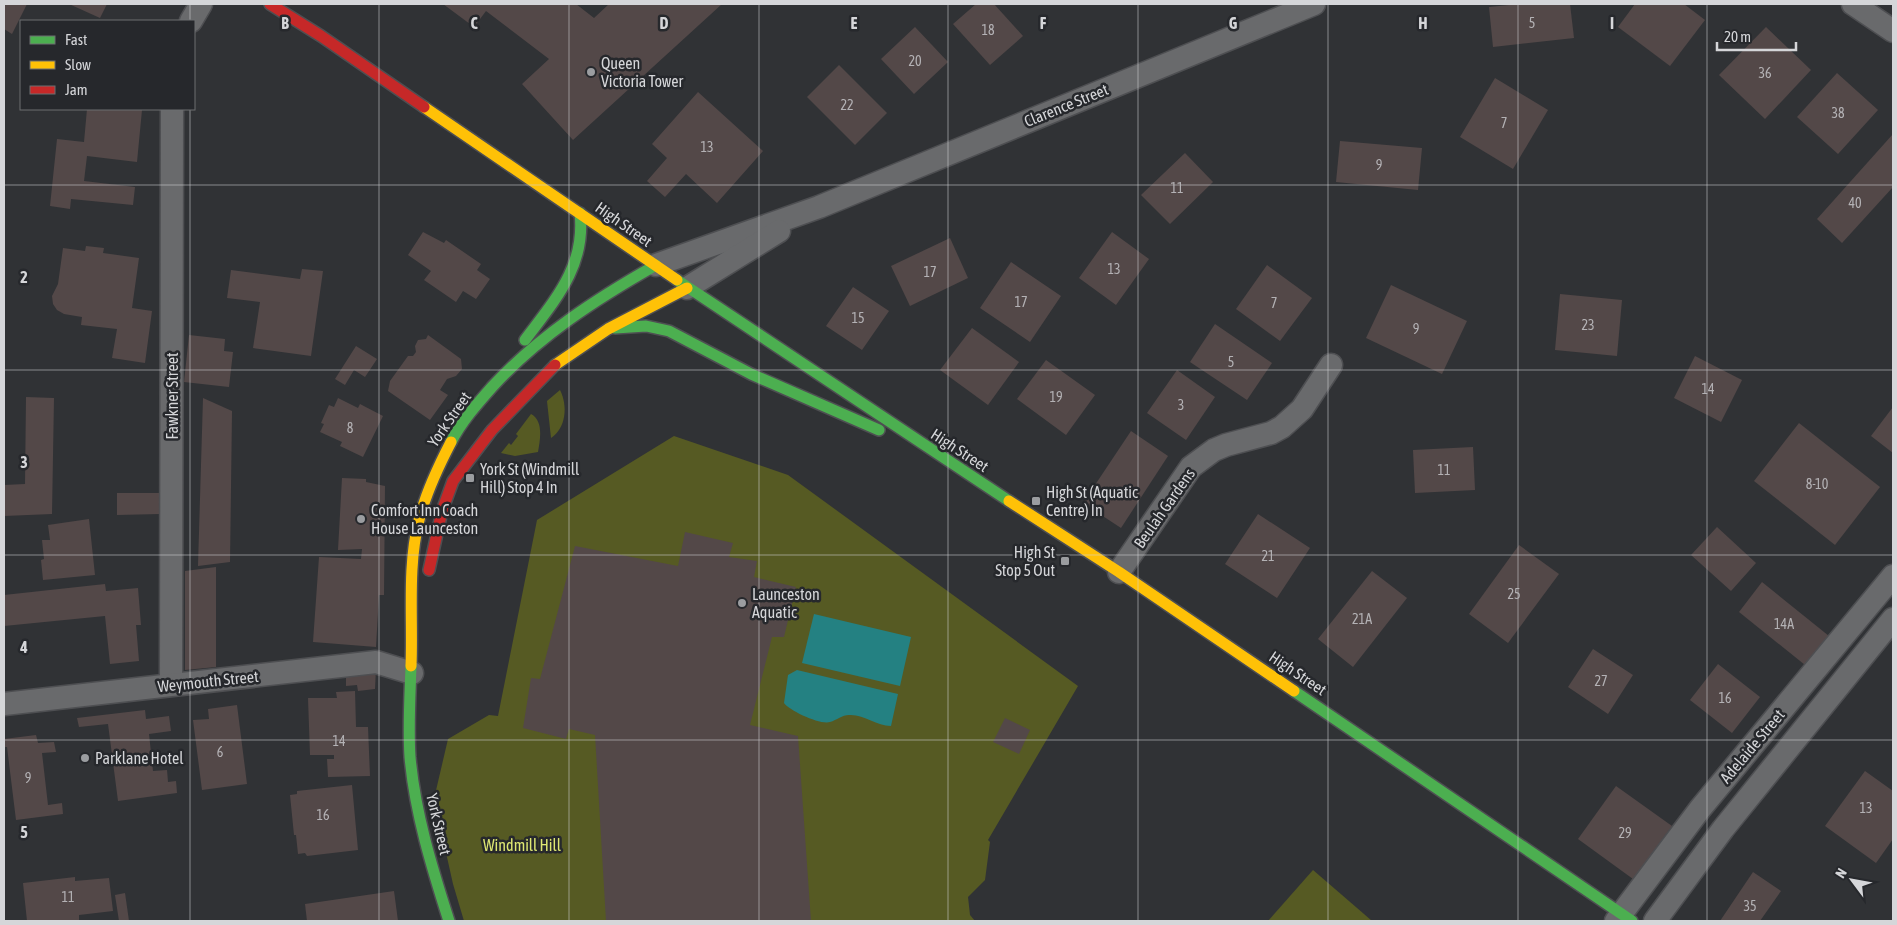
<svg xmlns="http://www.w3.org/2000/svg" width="1897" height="925" viewBox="0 0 1897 925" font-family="'Asap Condensed',sans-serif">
	<rect width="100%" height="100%" fill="#303235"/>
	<g fill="#565a23">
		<path d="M560 390C568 406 566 428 551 438L547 401Z"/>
		<path d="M531 414C544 421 540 440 538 452L515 456 501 453 509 443 511 445 518 436 516 434Z"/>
		<path d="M674 436 788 475 1078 686 988 840 990 842 985 880 968 897 970 915 975 921H464L453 884 434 799 448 739 489 715 498 716 537 520Z"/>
		<path d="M1313 870 1364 914 1372 921H1268Z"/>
	</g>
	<g fill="#248182">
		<path d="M814 614 911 637 900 686 802 663Z"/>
		<path d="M797 670 898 694 891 726C876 726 864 714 849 715 842 715 837 720 830 722 820 725 790 711 784 703L788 675Z"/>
	</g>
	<g fill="#534848">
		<path d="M4 4H27L12 34 4 29Z"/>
		<path d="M69 4H107L100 18Z"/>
		<path d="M443 4H576L594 18 609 4H722L573 140 522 84 549 59 486 11 474 27Z"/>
		<path d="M976 4H994L1023 36 990 65 953 24Z"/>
		<path d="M1519 4H1570L1574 38 1493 47 1489 7Z"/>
		<path d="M1635 4H1684L1705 20 1670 66 1618 27Z"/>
		<path d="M915 27 948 62 914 94 881 59Z"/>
		<path d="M1766 27 1811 70 1765 119 1719 75Z"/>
		<path d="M839 65 887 113 855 145 807 97Z"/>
		<path d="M1837 73 1878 110 1838 154 1797 117Z"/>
		<path d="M1495 78 1548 110 1513 169 1460 137Z"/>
		<path d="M698 92 763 151 717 203 686 174 665 197 647 181 667 158 652 144Z"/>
		<path d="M87 109 142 110 137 162 87 156 84 181 135 187 133 205 71 199 70 209 50 206 57 139 84 142Z"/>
		<path d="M1893 134V187L1842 243 1817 219Z"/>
		<path d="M1340 141 1422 148 1418 190 1336 182Z"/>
		<path d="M1185 153 1213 182 1170 224 1141 195Z"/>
		<path d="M423 232 444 243 446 240 481 264 477 270 490 279 476 299 463 291 456 302 424 280 431 271 408 255Z"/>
		<path d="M1112 232 1149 259 1116 305 1079 278Z"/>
		<path d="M950 238 968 278 910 306 891 266Z"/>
		<path d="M86 246 104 248 103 253 139 258 132 308 152 311 145 363 112 358 117 329 81 325 82 317 64 314 57 310 53 304 52 296 58 284 63 248 85 251Z"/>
		<path d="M1011 262 1061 296 1030 342 980 308Z"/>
		<path d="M1267 265 1312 298 1280 341 1236 309Z"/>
		<path d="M302 269 323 271 311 356 253 348 260 302 227 298 231 270 300 279Z"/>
		<path d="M1391 285 1467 321 1442 374 1366 338Z"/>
		<path d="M853 287 889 311 862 350 826 326Z"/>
		<path d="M1560 294 1622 300 1617 356 1555 350Z"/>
		<path d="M1215 324 1272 363 1247 400 1190 362Z"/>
		<path d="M972 328 1019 362 988 405 940 370Z"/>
		<path d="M189 335 225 339 224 351 233 352 229 387 184 382Z"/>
		<path d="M428 335 461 359 462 369 456 376 447 379 440 390 448 395 430 420 388 391 390 381 408 356H413L416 352 415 346 418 340 426 339Z"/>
		<path d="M356 346 377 359 365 377 354 370 345 385 335 379Z"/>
		<path d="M1695 356 1742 380 1721 422 1674 398Z"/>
		<path d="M1046 360 1095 395 1066 435 1017 399Z"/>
		<path d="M1177 370 1215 397 1186 440 1147 413Z"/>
		<path d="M26 397 54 398 52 514 4 516V485L25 484Z"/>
		<path d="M203 398 232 411 230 562 198 566Z"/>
		<path d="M338 398 358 408 360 404 383 416 363 457 340 446 342 442 320 432 324 424 321 423 329 405 334 407Z"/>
		<path d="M1893 407V453L1871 436Z"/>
		<path d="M1799 423 1880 487 1835 545 1754 481Z"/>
		<path d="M1131 431 1168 456 1121 528 1083 503Z"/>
		<path d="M1473 447 1475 490 1415 493 1413 450Z"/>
		<path d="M342 478 366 479V482L385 486 384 595H379L376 647 313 642 319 557 361 559 362 549 338 550Z"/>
		<path d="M117 493H159L160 514 117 515Z"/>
		<path d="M1258 514 1310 548 1277 598 1225 564Z"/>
		<path d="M89 519 95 575 43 580 41 560 44 559 42 540H50L48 525Z"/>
		<path d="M1717 527 1756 563 1731 591 1691 555Z"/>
		<path d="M685 532 733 543 729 557 757 561 754 577 796 587 784 637H772L750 725 798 736 811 921H606L595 735 569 729 566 739 523 728 531 678 540 679 575 546 678 566Z"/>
		<path d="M1519 545 1559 574 1508 643 1469 614Z"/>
		<path d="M216 567V667L185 670V571Z"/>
		<path d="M1372 571 1407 598 1353 667 1318 639Z"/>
		<path d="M1762 582 1829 636 1805 665 1739 612Z"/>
		<path d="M105 584 106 591 138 588 141 625H136L139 661 110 664 105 616 4 626V595Z"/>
		<path d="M1593 649 1633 675 1608 714 1568 687Z"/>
		<path d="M1718 664 1760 697 1732 733 1690 700Z"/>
		<path d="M376 669 375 689 358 691 357 685 346 686V672Z"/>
		<path d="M355 691 356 727H368L370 776 328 777 327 759H334V755H310L308 698H337L336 692Z"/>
		<path d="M237 705 247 784 202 790 193 720 209 719 208 709Z"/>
		<path d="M145 710 146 719 169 716 171 731 149 734 153 771 167 770 168 782 176 781 177 793 118 801 108 724 79 727 77 718Z"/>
		<path d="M1005 718 1030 730 1019 754 993 742Z"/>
		<path d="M36 735 38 743 54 742 56 752 42 753 48 805 62 803 63 814 16 820 7 747H4V739Z"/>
		<path d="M1865 771 1893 791V839L1876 863 1825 826Z"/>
		<path d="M352 785 358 850 307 856 305 853 298 854 296 835H294L290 795 297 794V791Z"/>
		<path d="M1616 786 1672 826 1633 879 1578 839Z"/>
		<path d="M1753 872 1781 891 1760 921H1720Z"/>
		<path d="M75 877V881L109 878 113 911 79 915V921H27L23 883Z"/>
		<path d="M394 891 398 921H307L305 904Z"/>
		<path d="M125 893 129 921H119L115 895Z"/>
	</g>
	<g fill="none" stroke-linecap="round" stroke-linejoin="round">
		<g stroke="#4e4f52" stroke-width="25">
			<g id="street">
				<path d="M1853 4 1893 31"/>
				<path d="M191 21 201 4"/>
				<path d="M656 265 819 207 1314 4"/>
				<path d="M687 288 779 231"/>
				<path d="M1119 572 1191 467 1214 450 1226 445 1271 433 1282 427 1302 409 1331 365"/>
				<path d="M171 684 172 109"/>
				<path d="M4 704 376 662 412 673"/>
				<path d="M1616 921 1700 809 1893 576"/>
				<path d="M1655 921 1723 829 1893 619"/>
			</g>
		</g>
		<g stroke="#4e4f52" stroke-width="14">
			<g id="fast">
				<path d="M677 280 1009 501"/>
				<path d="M615 328 646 326 669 331 751 374 879 430"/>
				<path d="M525 340C555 300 586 266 580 213"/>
				<path d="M451 442C461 422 477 404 492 387 539 336 596 299 656 265"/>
				<path d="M411 666C410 696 408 727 410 757 415 813 432 868 449 921"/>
				<path d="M1294 691 1632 921"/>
			</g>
		</g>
		<g stroke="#4e4f52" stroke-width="14">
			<g id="slow">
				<path d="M424 107 677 280"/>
				<path d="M555 365 608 329 687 288"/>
				<path d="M1009 501 1119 572 1294 691"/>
				<path d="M411 666C413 618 407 567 419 520 426 492 438 467 451 442"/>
			</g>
		</g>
		<g stroke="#4e4f52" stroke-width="14">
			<g id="jam">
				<path d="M270 4 321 36 424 107"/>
				<path d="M429 570 442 511 453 481 492 430 555 365"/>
			</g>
		</g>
		<use href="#street" stroke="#696a6c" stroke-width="22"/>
		<use href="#fast" stroke="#4caf50" stroke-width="11"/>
		<use href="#slow" stroke="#ffc107" stroke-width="11"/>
		<use href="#jam" stroke="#c62828" stroke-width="11"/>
	</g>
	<path fill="none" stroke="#d5d6d9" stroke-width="1" stroke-opacity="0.55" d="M190 4V21M379 4V921M569 4V921M759 4V921M948 4V921M1138 4V921M1328 4V921M1518 4V921M1707 4V921M190 109V921M4 185H1893M4 370H1893M4 555H1893M4 740H1893"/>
	<g fill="#9b9da0" stroke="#26282c" stroke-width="2">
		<circle cx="591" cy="72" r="5"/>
		<rect x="465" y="473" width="10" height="10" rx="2.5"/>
		<rect x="1031" y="496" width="10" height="10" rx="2.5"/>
		<circle cx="361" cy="519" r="5"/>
		<rect x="1060" y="556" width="10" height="10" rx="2.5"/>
		<circle cx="742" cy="603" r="5"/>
		<circle cx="85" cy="758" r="5"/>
	</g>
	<g text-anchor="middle" stroke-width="5" stroke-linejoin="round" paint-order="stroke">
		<g font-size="14" fill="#b4b2b5">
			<text x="1532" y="28">5</text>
			<text x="988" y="35">18</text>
			<text x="915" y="66">20</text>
			<text x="1765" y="78">36</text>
			<text x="847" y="110">22</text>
			<text x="1838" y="118">38</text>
			<text x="1504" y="128">7</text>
			<text x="707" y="152">13</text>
			<text x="1379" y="170">9</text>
			<text x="1177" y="193">11</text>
			<text x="1855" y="208">40</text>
			<text x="1114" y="274">13</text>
			<text x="930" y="277">17</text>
			<text x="1021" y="307">17</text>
			<text x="1274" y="308">7</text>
			<text x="858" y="323">15</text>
			<text x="1588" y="330">23</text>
			<text x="1416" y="334">9</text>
			<text x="1231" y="367">5</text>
			<text x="1708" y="394">14</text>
			<text x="1056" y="402">19</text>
			<text x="1181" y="410">3</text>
			<text x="350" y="433">8</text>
			<text x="1444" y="475">11</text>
			<text x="1817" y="489">8-10</text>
			<text x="1268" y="561">21</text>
			<text x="1514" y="599">25</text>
			<text x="1362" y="624">21A</text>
			<text x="1784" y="629">14A</text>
			<text x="1601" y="686">27</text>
			<text x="1725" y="703">16</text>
			<text x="339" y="746">14</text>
			<text x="220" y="757">6</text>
			<text x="28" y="783">9</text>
			<text x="1866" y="813">13</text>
			<text x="323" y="820">16</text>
			<text x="1625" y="838">29</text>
			<text x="68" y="902">11</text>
			<text x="1750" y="911">35</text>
		</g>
		<g font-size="16" fill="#d5d6d9" stroke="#26282c" text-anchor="start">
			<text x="601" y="69">Queen<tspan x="601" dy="18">Victoria Tower</tspan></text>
			<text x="480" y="475">York St (Windmill<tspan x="480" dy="18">Hill) Stop 4 In</tspan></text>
			<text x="1046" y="498">High St (Aquatic<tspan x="1046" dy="18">Centre) In</tspan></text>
			<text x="371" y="516">Comfort Inn Coach<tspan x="371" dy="18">House Launceston</tspan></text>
			<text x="1055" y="558" text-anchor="end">High St<tspan x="1055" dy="18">Stop 5 Out</tspan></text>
			<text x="752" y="600">Launceston<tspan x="752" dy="18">Aquatic</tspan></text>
			<text x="95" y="764">Parklane Hotel</text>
		</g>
		<g font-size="16" fill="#d5d6d9" stroke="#26282c">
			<text transform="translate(1066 105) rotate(-22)" y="6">Clarence Street</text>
			<text transform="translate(624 224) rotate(35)" y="6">High Street</text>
			<text transform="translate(172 396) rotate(-90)" y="6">Fawkner Street</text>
			<text transform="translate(449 419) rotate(-55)" y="6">York Street</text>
			<text transform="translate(960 450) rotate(33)" y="6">High Street</text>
			<text transform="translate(1164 508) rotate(-55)" y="6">Beulah Gardens</text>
			<text transform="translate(1298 673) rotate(34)" y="6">High Street</text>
			<text transform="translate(208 681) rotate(-6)" y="6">Weymouth Street</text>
			<text transform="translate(1752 746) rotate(-50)" y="6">Adelaide Street</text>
			<text transform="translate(439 824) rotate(77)" y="6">York Street</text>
		</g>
		<g font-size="16" fill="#dee772" stroke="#26282c">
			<text x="522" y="851">Windmill Hill</text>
		</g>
	</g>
	<g font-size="16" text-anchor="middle" font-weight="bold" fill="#d5d6d9" stroke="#26282c" stroke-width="5" stroke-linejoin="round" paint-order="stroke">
		<text x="285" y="29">B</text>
		<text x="474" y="29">C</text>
		<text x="664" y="29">D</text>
		<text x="854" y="29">E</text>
		<text x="1043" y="29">F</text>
		<text x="1233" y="29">G</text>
		<text x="1423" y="29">H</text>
		<text x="1612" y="29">I</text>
		<text x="24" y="283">2</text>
		<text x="24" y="468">3</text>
		<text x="24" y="653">4</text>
		<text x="24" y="838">5</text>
	</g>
	<rect width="1897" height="925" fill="none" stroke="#d5d6d9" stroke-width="10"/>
	<rect x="20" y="20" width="175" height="90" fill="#26282c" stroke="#6c6e71"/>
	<rect x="30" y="36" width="25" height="8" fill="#4caf50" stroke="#6c6e71"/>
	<text x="65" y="45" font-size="15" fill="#d5d6d9">Fast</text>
	<rect x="30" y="61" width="25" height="8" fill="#ffc107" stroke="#6c6e71"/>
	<text x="65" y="70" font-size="15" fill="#d5d6d9">Slow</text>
	<rect x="30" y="86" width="25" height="8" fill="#c62828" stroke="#6c6e71"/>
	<text x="65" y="95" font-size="15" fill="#d5d6d9">Jam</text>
	<g transform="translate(1852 880) rotate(302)" stroke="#26282c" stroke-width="4" paint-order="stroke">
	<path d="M0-4L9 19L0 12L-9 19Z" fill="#d5d6d9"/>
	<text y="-8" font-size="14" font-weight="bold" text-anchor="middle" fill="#d5d6d9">N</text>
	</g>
	<path d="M1717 42v8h79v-8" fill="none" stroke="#d5d6d9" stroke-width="2.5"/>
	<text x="1724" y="42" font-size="15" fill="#d5d6d9" stroke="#26282c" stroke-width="4" paint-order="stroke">20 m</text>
</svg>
